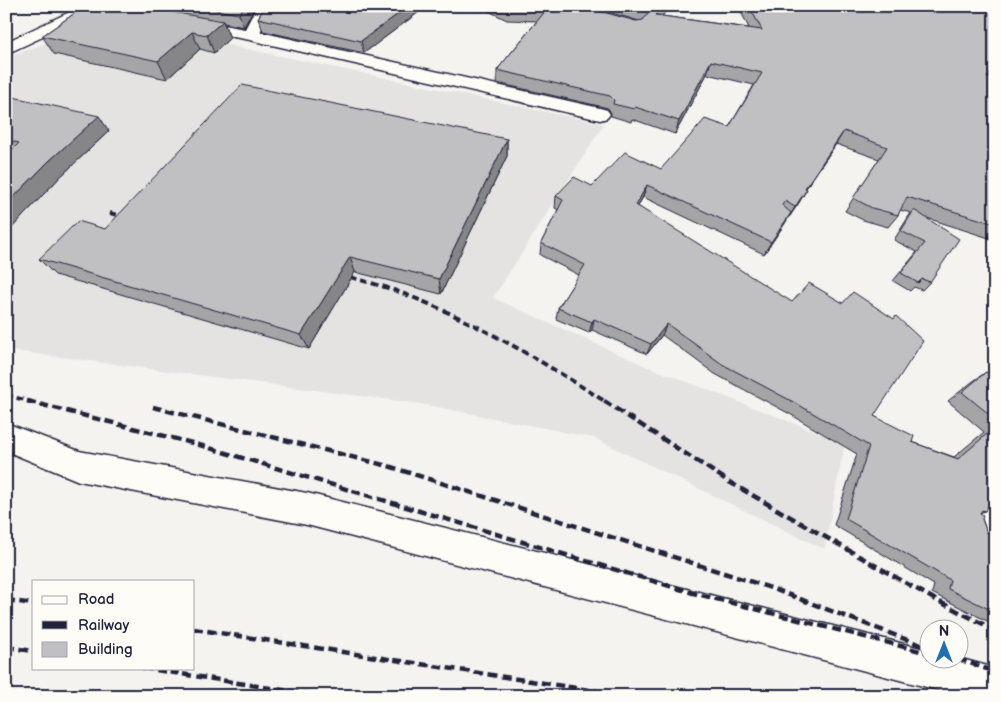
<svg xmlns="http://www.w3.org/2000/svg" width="1001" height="702" viewBox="0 0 1001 702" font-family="'Balsamiq Sans',sans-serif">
	<rect width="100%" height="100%" fill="#f4f3ef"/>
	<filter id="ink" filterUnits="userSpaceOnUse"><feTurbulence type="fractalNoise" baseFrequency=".02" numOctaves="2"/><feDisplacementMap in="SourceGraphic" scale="10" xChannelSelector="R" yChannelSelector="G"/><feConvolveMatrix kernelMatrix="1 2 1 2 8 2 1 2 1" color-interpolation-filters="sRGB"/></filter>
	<g filter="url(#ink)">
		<path fill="#e4e3e2" d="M48 42 223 44 604 124 493 298 646 366 845 443 824 549 594 438 422 404 6 350V58Z"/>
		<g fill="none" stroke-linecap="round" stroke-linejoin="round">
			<g stroke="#22223b" stroke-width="3">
				<g id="minor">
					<path d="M116 6 120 10 117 14 88 16 6 54V42L76 9 85 6Z"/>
					<path d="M257 6H274L260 32 600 108 607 110 610 114 607 118 600 120 250 40 190 29 184 28 181 24 184 20 190 19 245 29Z"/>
					<path d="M6 423 79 451 307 493 928 650V660H958V658L995 668V696H961L307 525 79 481 6 451Z"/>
					<path d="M995 495V536L983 541 971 537 967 525C973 510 980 501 995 495Z"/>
				</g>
			</g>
			<use href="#minor" fill="#fdfcf7" fill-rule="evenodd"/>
			<g stroke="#22223b" stroke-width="4" stroke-dasharray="7 4" stroke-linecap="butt">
				<path d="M110 213 132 219"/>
				<path d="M340 274C356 279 372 283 388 288 465 315 537 358 606 402"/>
				<path d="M6 395 32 402"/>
			</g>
			<g stroke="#22223b" stroke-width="4.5" stroke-dasharray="9 4.5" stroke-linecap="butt">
				<path d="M27 401 196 444 693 593 928 653"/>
				<path d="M604 401 731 483 934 599 995 630"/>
				<path d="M153 407 388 466 771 588 926 647"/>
				<path d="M6 600 34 604"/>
				<path d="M194 629 628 696"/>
				<path d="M6 647 34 651"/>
				<path d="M958 659 995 672"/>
				<path d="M143 668 321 696"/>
			</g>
		</g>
		<g fill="#a5a4a7" stroke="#22223b">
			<path d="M85 6H255L244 27 224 23 230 38 214 53 200 49 167 79 54 54 42 36Z"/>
			<path d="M265 6H427L364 53 263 31 258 18Z"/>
			<path d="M465 6H581L636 21H639L588 6H670L662 16 749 28 738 6H995L987 78 995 75V240L927 218 930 282 922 290 914 287 910 291 893 281 917 252 894 240 907 219 911 213 900 210 898 215 888 227 863 220 845 211 879 159 836 144 806 188 800 201 764 254 643 197 638 206 874 416 912 442 954 457 984 432 948 401 972 382 986 372 988 373 995 369V497L985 511 980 513 987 533 995 535V625L932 593 934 585 834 525 857 454 790 414 715 374 662 335 647 354 592 330 589 333 556 319 558 308 579 275 540 255 541 243 558 210 555 208 556 196 661 169 729 127 754 85 707 74 675 134 632 119 631 122 611 116V113L608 108 497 83V70L537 21 507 20 480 7 477 10Z"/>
			<path d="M6 103 109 131 60 177 6 234V156L10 152H6Z"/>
			<path d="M507 139V156L441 294 355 272 309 349 55 275 39 259 105 229Z"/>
		</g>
		<g fill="#868688" stroke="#22223b">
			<path d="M244 6H255L244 27 239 14Z"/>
			<path d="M409 6H427L364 53 361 41Z"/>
			<path d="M663 6H670L653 28 655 15Z"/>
			<path d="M223 21 230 38 214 53 207 35Z"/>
			<path d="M192 32 200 49 167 79 158 61Z"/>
			<path d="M711 61 707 74 675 134 679 121Z"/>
			<path d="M99 116 109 131 60 177 6 234V205L48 162Z"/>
			<path d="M844 131 836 144 798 200 805 188Z"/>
			<path d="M507 139V156L441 294 439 279Z"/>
			<path d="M647 185 643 197 632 217 636 205Z"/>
			<path d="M807 189 800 201 788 219 795 207Z"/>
			<path d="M791 213 784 225 764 254 771 242Z"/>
			<path d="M350 257 355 272 309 349 301 335Z"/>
			<path d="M594 319 592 330 589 333 592 322Z"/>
			<path d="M667 324 662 335 647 354 651 344Z"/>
		</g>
		<g fill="#c0bfc2" stroke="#22223b">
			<path d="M85 6H138L223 21 207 35 192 32 158 61 42 36Z"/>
			<path d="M194 6H244L239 14Z"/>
			<path d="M265 6H409L361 41 258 18Z"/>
			<path d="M504 6H581L636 21 643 20 648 14 643 9 635 6H663L655 15 762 30 749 6H995V65L987 78 995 75V224L907 197 898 215 872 208 853 198 887 147 844 131 805 188 807 189 795 207 785 201 782 205 791 213 771 242 647 185 636 205 792 302 809 283 843 303 853 292 894 319 896 316 923 341 874 416 914 436 912 442 958 459 995 427V497L985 511 982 510 980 513 983 515 982 519 987 533 995 535V612L948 589 950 580 846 519 869 446 799 405 722 364 667 324 651 344 594 319 592 322 558 308 585 265 541 243 563 200 556 196 574 177 592 186 625 152 661 169 705 119 729 127 762 73 711 61 679 121 635 107 634 109 613 104 614 100 610 96 497 70 547 9 507 8Z"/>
			<path d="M242 85 507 139 439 279 350 257 301 335 39 259 78 221 105 229Z"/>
			<path d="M13 97 99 116 48 162 6 205V156L19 143 6 140V103Z"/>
			<path d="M914 210 959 239 930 282 922 279 918 283 901 273 925 243 901 231Z"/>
			<path d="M995 370V419L962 392 986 372 990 375Z"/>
		</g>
	</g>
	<rect width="1001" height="702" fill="none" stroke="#fdfcf7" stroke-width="25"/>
	<rect x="12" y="12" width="976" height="677" fill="none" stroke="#22223b" stroke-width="2" filter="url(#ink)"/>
	<rect x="32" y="580" width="162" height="90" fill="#fdfcf7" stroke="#a5a5ac"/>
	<rect x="42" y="596" width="25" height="8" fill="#fdfcf7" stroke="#a5a5ac"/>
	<text x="78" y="604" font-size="15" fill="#22223b">Road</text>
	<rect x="42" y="621" width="25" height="8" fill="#22223b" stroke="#a5a5ac"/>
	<text x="78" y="630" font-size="15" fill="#22223b">Railway</text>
	<rect x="42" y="642" width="25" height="15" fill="#c0bfc2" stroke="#a5a5ac"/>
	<text x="78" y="654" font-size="15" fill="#22223b">Building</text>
	<g transform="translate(944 644)"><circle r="24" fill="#fdfcf7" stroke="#a5a5ac"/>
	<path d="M0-4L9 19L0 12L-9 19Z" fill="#1f6fb2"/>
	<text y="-8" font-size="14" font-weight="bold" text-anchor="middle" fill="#22223b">N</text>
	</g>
</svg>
